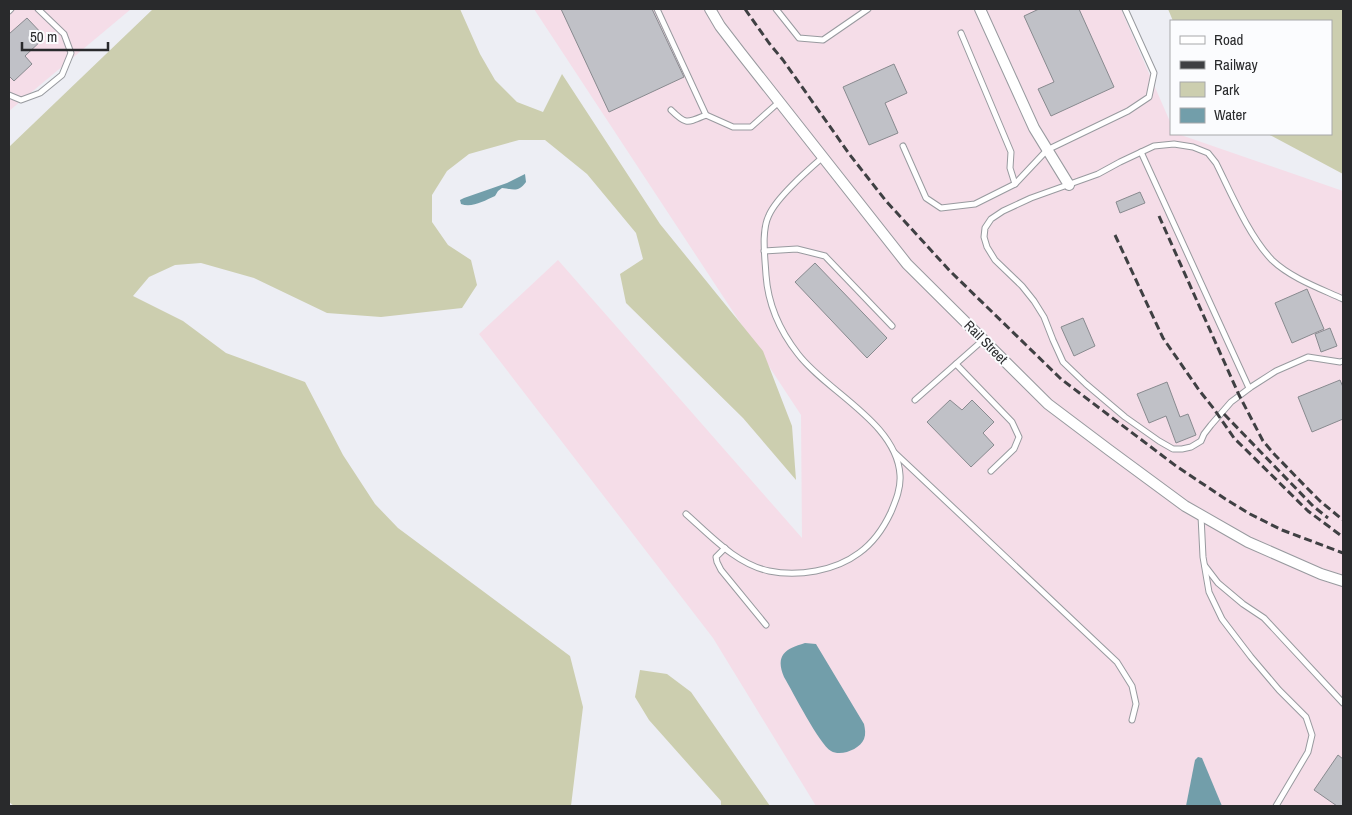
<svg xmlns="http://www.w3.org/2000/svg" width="1352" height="815" viewBox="0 0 1352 815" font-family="'Archivo Narrow',sans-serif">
	<rect width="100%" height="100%" fill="#edeef4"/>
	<g fill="#f5dde8">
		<path d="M9 9H131L9 111Z"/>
		<path d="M534 9H1121L1171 124V134H1178L1343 191V806H816L713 638 479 334 558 260 802 538 801 415Z"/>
	</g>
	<g fill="#ccceaf">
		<path d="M153 9H460L480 54 495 80 517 102 543 112 562 74 660 224 763 351 792 426 796 480 743 418 626 303 620 274 643 259 636 233 587 174 545 140H519L469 154 447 171 432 195V222L448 245 471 260 477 285 462 308 381 317 327 313 254 278 201 263 175 265 149 277 133 296 183 321 226 353 305 382 343 455 375 504 398 528 570 656 583 707 571 806H14L9 802V147Z"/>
		<path d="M1168 9H1343V174L1268 134H1331V21H1173Z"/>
		<path d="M640 670 667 674 691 692 770 806H721V801L649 720 635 697Z"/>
	</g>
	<g fill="#729eaa">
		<path d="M525 174 526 182C518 193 513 189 502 188L498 191 495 196C484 201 472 208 461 204L460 200 464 198 507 183Z"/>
		<path d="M805 643 816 644 864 724C865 729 866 734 864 739 860 749 841 757 831 751 819 744 793 692 784 677 775 655 785 649 805 643Z"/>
		<path d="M1198 757 1202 758 1222 806H1186L1195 760Z"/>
	</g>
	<g fill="#c0c1c7" stroke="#888a8f">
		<path d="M561 9H652L684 77 609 112Z"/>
		<path d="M1039 9H1079L1114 87 1051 116 1038 89 1054 82 1024 16Z"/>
		<path d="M27 18 45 37 25 56 32 64 14 81 9 76V34Z"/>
		<path d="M894 64 907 93 885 103 898 133 869 145 843 87Z"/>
		<path d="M1140 192 1145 203 1120 213 1116 202Z"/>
		<path d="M815 263 887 338 867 358 795 282Z"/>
		<path d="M1307 289 1324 329 1292 343 1275 303Z"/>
		<path d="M1083 318 1095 346 1074 356 1061 327Z"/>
		<path d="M1330 328 1337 346 1321 352 1315 334Z"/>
		<path d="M1340 380 1343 387V419L1312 432 1298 397Z"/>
		<path d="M1167 382 1180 417 1188 414 1196 435 1176 443 1166 416 1149 423 1137 394Z"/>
		<path d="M950 400 962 410 972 400 994 422 983 433 994 445 971 467 927 422Z"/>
		<path d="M1338 755 1343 759V806H1337L1314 790Z"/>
	</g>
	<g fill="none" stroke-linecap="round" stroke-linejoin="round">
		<g stroke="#989a9f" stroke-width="7">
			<g id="service">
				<path d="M657 9 706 115 733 127H751L779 102"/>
				<path d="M776 9 799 38 823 40 868 9"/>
				<path d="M9 11 11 9"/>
				<path d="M961 33 1011 152 1010 168 1015 184"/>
				<path d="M9 95 21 100 40 93 62 75 71 53 64 34 38 9"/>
				<path d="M671 110C686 125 687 123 706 115"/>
				<path d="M903 146 926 198 941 208 975 204 1015 184 1047 150 1128 111 1149 97 1154 73 1125 9"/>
				<path d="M1141 152 1249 388"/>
				<path d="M764 251 797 249 825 256 892 326"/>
				<path d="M1343 299C1319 288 1291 278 1272 260 1249 236 1231 193 1216 163L1208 153 1193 147 1174 144 1154 146 1120 162 1098 174 1031 198 1003 211 991 219 985 228 984 237 987 247 995 260 1022 286 1034 301 1044 317 1053 340 1063 362 1086 384 1125 417 1159 441 1173 449H1182L1191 447 1201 441 1204 434 1211 425 1231 402 1251 387 1276 371 1308 357 1340 362 1343 361"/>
				<path d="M956 364 1012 422 1019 437 1014 449 991 471"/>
				<path d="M915 400 983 340"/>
				<path d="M895 453 1117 662 1132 686 1136 704 1132 720"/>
				<path d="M686 514C711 536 736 564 769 571 798 577 835 571 859 553 873 543 884 527 891 512 896 500 901 488 900 475 897 423 827 392 798 354 780 331 768 304 766 275 765 257 761 231 769 215 777 197 807 171 823 157"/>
				<path d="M1201 516 1203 557 1209 592 1222 619 1251 657 1279 690 1306 717 1312 735 1308 752 1276 806"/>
				<path d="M725 548 716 557 717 562 721 570 766 625"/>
				<path d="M1205 566 1218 583 1243 604 1264 618 1343 703"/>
			</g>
		</g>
		<g stroke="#989a9f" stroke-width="12">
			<g id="minor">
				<path d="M710 9 720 26 740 52 907 264 1048 404 1109 450 1185 506 1248 542 1321 574 1343 581"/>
				<path d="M980 9 1034 128 1069 185"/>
			</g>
		</g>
		<use href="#service" stroke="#fff" stroke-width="5"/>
		<use href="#minor" stroke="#fff" stroke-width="10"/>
		<g stroke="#3f4043" stroke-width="3" stroke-dasharray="8 4" stroke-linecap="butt">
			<path d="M745 9 769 43 783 60 850 155 886 201 950 271 1061 379 1176 466 1227 500 1250 514 1282 530 1343 553"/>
			<path d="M1159 216 1239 395 1263 441 1275 455 1306 487 1320 501 1343 520"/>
			<path d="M1115 235 1163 338 1199 390 1214 409 1234 438 1308 511 1343 537"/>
			<path d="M1224 414 1313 506 1328 518"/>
		</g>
	</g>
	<g text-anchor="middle" stroke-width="4" stroke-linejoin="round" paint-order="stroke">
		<g font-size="14" fill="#292a2c" stroke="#fbfcfe">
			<text transform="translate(986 342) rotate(45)" y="5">Rail Street</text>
		</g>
	</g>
	<rect width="1352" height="815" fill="none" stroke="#292a2c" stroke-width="20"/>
	<rect x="1170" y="20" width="162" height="115" fill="#fbfcfe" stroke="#a7a8aa"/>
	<rect x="1180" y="36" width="25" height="8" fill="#ffffff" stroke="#a7a8aa"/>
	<text x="1214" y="45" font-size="15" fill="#292a2c">Road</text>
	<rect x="1180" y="61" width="25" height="8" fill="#3f4043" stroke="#a7a8aa"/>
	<text x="1214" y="70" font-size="15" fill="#292a2c">Railway</text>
	<rect x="1180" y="82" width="25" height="15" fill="#ccceaf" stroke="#a7a8aa"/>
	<text x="1214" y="95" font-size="15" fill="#292a2c">Park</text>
	<rect x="1180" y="108" width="25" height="15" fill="#729eaa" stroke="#a7a8aa"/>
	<text x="1214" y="120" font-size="15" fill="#292a2c">Water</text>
	<path d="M22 42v8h86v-8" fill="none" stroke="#292a2c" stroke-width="2.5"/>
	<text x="30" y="42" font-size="15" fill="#292a2c" stroke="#fbfcfe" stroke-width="4" paint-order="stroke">50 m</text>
</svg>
